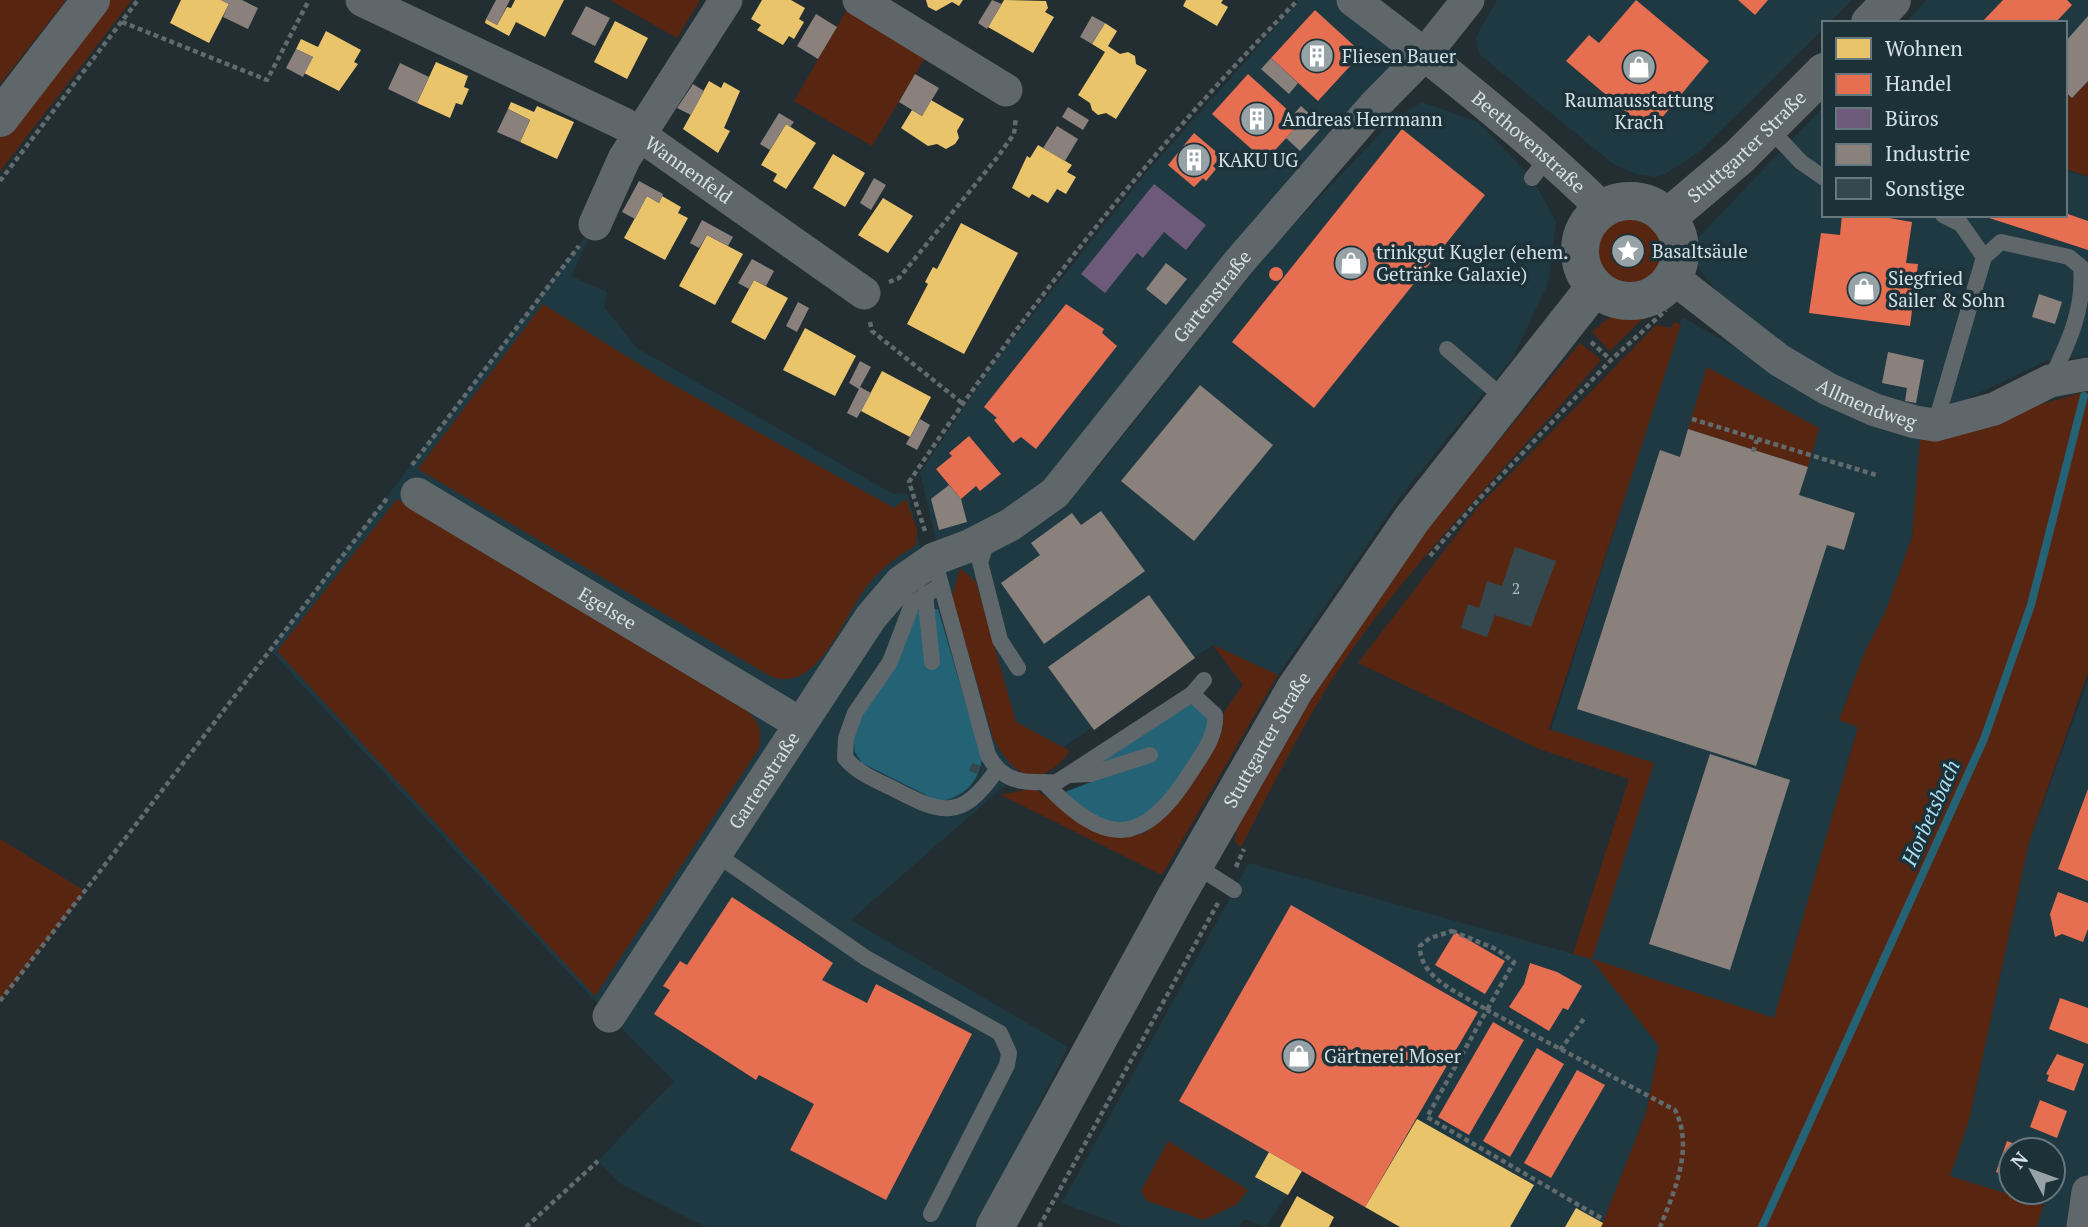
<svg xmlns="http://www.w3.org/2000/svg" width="2088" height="1227" viewBox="0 0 2088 1227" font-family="'PT Serif',serif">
	<rect width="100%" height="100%" fill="#232e33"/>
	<g fill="#1f3943" fill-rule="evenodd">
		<path d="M1300 0H1339L1392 44 1395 57 1390 74 1068 458 1026 500 937 544 920 473 995 362 1147 172Z"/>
		<path d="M1497 0H1852L1829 23H1824V28L1699 152 1665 174 1655 177 1636 174 1612 163 1479 54 1476 37Z"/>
		<path d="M1927 0H2088V82L2072 98 2065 92V23H1905Z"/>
		<path d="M1422 102 1478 122 1532 178 1556 222 1549 281 1513 357 1400 497 1278 675 1213 645 996 793 851 920 1068 1047 977 1227H706L621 1184 598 1161 674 1081 591 997 270 650 595 224 571 276 607 292 604 307 637 348 893 494H908L925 569 1030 525 1092 475 1276 243 1395 118ZM896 664 982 759 980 772 972 786 860 720Z"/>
		<path d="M1824 106V215H2065V170L2088 177V356L2046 361 1962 401 1923 411 1855 386 1780 345 1731 307 1702 273 1694 254V242Z"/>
		<path d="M1682 317 1875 427 1920 439 1922 443 1912 537 1885 613 1866 649 1839 720 1858 727 1774 1018 1592 960 1659 1046 1646 1113 1601 1227H1401L1302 1171 1266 1227 1244 1219 1239 1227H1126L1062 1203 1249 863 1591 959 1654 763 1551 730Z"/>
		<path d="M2088 680V1227H1931L1969 1120 2029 842ZM2011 1150H2053V1192H2011Z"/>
	</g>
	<g fill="#582610">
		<path d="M0 0H66L0 84Z"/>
		<path d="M100 0H132L0 171V129Z"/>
		<path d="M610 0H700L677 38Z"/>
		<path d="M848 8 926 56 872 146 794 101Z"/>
		<path d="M2088 82V176L2065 169V92L2072 98Z"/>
		<circle cx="1629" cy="250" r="34"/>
		<path d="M543 304 663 379 894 508 906 499 917 530 916 545C897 557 881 568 867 586 843 616 818 696 770 676L418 469Z"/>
		<path d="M1664 310 1640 321 1610 351 1592 332 1611 316Z"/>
		<path d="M1674 322 1681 325 1549 729 1654 763 1592 959 1774 1018 1858 727 1839 720 1866 649 1885 613 1912 537 1920 439 2088 391V672L2029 842 1969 1120 1950 1176 2044 1205 2036 1227H1601L1646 1113 1659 1046 1591 959 1573 954 1629 779 1539 749 1358 663 1477 508 1656 325 1671 328Z"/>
		<path d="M1580 343 1601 360C1522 450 1438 534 1366 630 1316 697 1279 773 1241 847L1235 842 1236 828 1263 777 1367 609 1463 484Z"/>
		<path d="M1707 367 1819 428 1808 467 1688 429Z"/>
		<path d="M397 499 744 709C759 719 764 734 758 750L595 996 277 651Z"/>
		<path d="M960 568 976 582 1016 722 1070 751C1039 791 1015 779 993 738L952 596Z"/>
		<path d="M1213 645 1278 675 1162 875 1001 795 1033 788 1100 833 1125 838 1145 833 1163 818 1222 728 1224 712 1243 685Z"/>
		<path d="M0 839 85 891 0 1001Z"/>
		<path d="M1168 1141 1248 1190 1237 1204 1204 1220 1147 1201 1141 1191Z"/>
	</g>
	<g fill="#246276">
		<path d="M938 609 982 759C978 784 964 796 940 802L862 763 855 752 853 736 860 720 896 664 915 611Z"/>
		<path d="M1191 704 1206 714 1209 725C1194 754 1160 822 1123 825 1101 826 1078 806 1062 793L1091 782 1092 765Z"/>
	</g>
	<g fill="#e9c46a">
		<path d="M181 0H221L229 4 209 43 170 23Z"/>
		<path d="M515 0H564L545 37 516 22 509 36 485 23 486 19 497 25 507 7 511 8Z"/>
		<path d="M762 0H791L805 8 799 19 804 22 794 39 789 36 783 45 757 30 761 25 751 19Z"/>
		<path d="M926 0H963L959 6 952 2 936 11 928 7Z"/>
		<path d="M1004 0 1046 1 1048 8 1045 12 1054 17 1033 53 988 27Z"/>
		<path d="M1186 0H1223L1221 3 1228 7 1217 26 1183 6Z"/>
		<path d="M615 21 648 38 627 79 594 62Z"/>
		<path d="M1105 23 1117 31 1108 46 1120 54 1128 52 1135 56 1136 64 1147 70 1116 119 1106 113 1098 115 1092 110 1090 103 1078 95 1105 52 1092 44Z"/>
		<path d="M326 31 361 50 354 62 358 64 339 91 304 73 313 57 296 49 301 39 318 47Z"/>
		<path d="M436 62 468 76 464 87 469 89 462 105 456 103 450 118 417 103Z"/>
		<path d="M709 81 721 88 724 82 740 91 724 128 730 131 718 153 683 129Z"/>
		<path d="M931 100 964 119 957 131 959 138 955 144 946 149 937 144 928 146 901 128 912 110 922 116Z"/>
		<path d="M511 102 534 112 537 106 574 122 557 159 520 142 530 120 508 109Z"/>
		<path d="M786 124 816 143 786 189 773 181 777 174 761 165Z"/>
		<path d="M1038 145 1072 165 1067 172 1076 177 1066 194 1057 189 1048 203 1032 194 1029 198 1012 188 1027 156 1030 158Z"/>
		<path d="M833 154 865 173 845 207 813 188Z"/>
		<path d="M647 196 659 203 662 196 681 207 678 213 688 218 665 260 624 238Z"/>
		<path d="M883 198 913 216 888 253 858 235Z"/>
		<path d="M961 223 1018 253 964 354 907 324 928 284 925 282 933 267 937 269Z"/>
		<path d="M707 235 743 254 715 305 679 286Z"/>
		<path d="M754 280 788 298 765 340 731 322Z"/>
		<path d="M805 328 856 356 835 396 783 370Z"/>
		<path d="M882 371 931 397 910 437 861 411Z"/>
		<path d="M1417 1119 1534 1185 1510 1227H1400L1365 1207Z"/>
		<path d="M1269 1152 1302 1171 1288 1195 1255 1177Z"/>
		<path d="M1297 1196 1334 1217 1329 1227H1280Z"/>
		<path d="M1576 1208 1603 1223 1601 1227H1565Z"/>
	</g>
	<g fill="#e76f51">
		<path d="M1636 0 1709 61 1650 132 1566 61 1589 35 1599 43Z"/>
		<path d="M1738 0H1768L1755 15Z"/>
		<path d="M2003 0H2067L2072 5 2055 23H1981Z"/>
		<path d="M1315 10 1362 53 1318 101 1271 58Z"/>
		<path d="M1248 74 1301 122 1265 161 1212 114Z"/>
		<path d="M1402 129 1485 195 1314 408 1232 342Z"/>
		<path d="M1194 133 1221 156 1213 166 1216 169 1206 181 1203 178 1194 187 1168 165Z"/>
		<path d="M2065 213 2088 221V250L1983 216Z"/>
		<path d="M1842 215H1871L1912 222 1906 263 1918 264 1910 326 1809 313 1821 233 1840 235Z"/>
		<circle cx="1276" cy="274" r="7"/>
		<path d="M1066 304 1104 329 1102 333 1117 346 1036 449 1021 437 1013 443 994 420 997 418 984 407Z"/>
		<path d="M969 436 1001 474 980 491 976 486 961 499 936 469 952 456 949 453Z"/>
		<path d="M2088 789V881L2058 869Z"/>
		<path d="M2058 892 2088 903V929L2083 942 2062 934 2055 937 2050 914Z"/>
		<path d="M732 897 833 963 822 980 867 1003 876 984 972 1034 886 1200 790 1150 814 1104 759 1075 756 1080 654 1014 670 990 663 986 680 961 687 965Z"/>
		<path d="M1291 905 1478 1012 1365 1207 1179 1101Z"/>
		<path d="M1455 932 1505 961 1485 994 1435 965Z"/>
		<path d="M1530 963 1557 972 1582 986 1568 1010 1563 1008 1549 1031 1509 1007 1524 984Z"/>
		<path d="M2060 998 2088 1008V1044L2049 1029Z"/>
		<path d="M1493 1022 1524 1040 1469 1135 1438 1117Z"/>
		<path d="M1537 1048 1564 1064 1510 1157 1483 1141Z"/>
		<path d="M2057 1054 2084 1064 2074 1091 2047 1081 2049 1075 2046 1074Z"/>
		<path d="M1577 1070 1605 1085 1551 1178 1524 1163Z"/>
		<path d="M2040 1100 2067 1111 2057 1138 2030 1127Z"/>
		<path d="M2007 1141 2030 1150H2011V1178L1996 1172Z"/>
	</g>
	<path fill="#6d597a" d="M1154 184 1206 225 1186 250 1164 232 1143 258 1137 253 1105 293 1081 274Z"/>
	<g fill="#8a817c">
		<path d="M221 0H242L258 8 248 29 223 17 229 4Z"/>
		<path d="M496 0H510L497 25 486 19Z"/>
		<path d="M992 0 1002 4 987 29 978 23Z"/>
		<path d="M586 6 610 18 595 46 571 34Z"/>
		<path d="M816 14 837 27 818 59 797 46Z"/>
		<path d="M1092 16 1105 23 1092 44 1080 37Z"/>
		<path d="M2088 16V81L2072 98 2065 92V42Z"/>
		<path d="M296 49 313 57 303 77 286 68Z"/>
		<path d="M1271 58 1298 83 1289 94 1261 69Z"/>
		<path d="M400 63 429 77 417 103 388 89Z"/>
		<path d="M915 74 939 88 922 116 899 102Z"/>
		<path d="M693 84 704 91 691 115 677 108Z"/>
		<path d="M1301 106 1323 126 1300 151 1286 138 1301 122 1293 115Z"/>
		<path d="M1068 107 1089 120 1083 130 1062 117Z"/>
		<path d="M508 109 530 120 520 142 497 132Z"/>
		<path d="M779 113 794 122 790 127 786 124 770 150 760 144Z"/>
		<path d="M1057 126 1078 139 1065 161 1043 148Z"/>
		<path d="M874 178 886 185 871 210 860 203Z"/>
		<path d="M639 181 663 194 659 203 647 196 635 219 622 212Z"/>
		<path d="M702 220 733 237 728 246 707 235 699 248 690 243Z"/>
		<path d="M752 259 774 271 766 286 754 280 749 289 738 283Z"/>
		<path d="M1166 263 1187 279 1166 305 1146 289Z"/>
		<path d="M2039 294 2062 302 2055 324 2032 317Z"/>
		<path d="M798 302 809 308 797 332 786 326Z"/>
		<path d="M1888 352 1924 360 1916 403 1905 401 1907 388 1882 383Z"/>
		<path d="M860 361 871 367 860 387 871 393 857 418 847 413 859 389 849 383Z"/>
		<path d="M1200 385 1273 445 1194 541 1121 481Z"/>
		<path d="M920 419 930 425 917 450 906 444Z"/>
		<path d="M1688 429 1808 467 1799 495 1855 513 1844 550 1827 545 1756 766 1577 709 1660 450 1680 457Z"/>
		<path d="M949 485 961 499 967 522 939 530 931 499Z"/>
		<path d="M1101 511 1145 571 1044 644 1001 583 1040 555 1031 543 1072 513 1081 525Z"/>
		<path d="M1149 595 1195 658 1094 730 1048 667Z"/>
		<path d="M1710 754 1790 780 1730 970 1649 944Z"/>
	</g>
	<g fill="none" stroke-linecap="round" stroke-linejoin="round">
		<path stroke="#246276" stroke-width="8" d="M1762 1227 1984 739 2031 605 2084 396"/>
	</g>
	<g fill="#34484e">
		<path d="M1515 547 1556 561 1531 627 1495 615 1487 637 1461 628 1468 604 1479 608 1487 581 1502 586Z"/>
		<path d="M972 763 980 766 977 774 969 771Z"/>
	</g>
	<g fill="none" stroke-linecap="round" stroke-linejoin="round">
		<g stroke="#616a6c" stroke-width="4.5" stroke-dasharray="5 3.5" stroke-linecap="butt">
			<path d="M122 22 267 80 309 0"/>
			<path d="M0 181 138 0"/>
			<path d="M889 282 899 278 996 159 1014 134 1016 117"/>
			<path d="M870 322 872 331 962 403"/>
			<path d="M1591 342 1611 360"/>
			<path d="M1692 419 1876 475"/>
			<path d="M1753 452 1757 440"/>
			<path d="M412 465 579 246"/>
			<path d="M925 531 909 482C1025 310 1152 147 1298 0"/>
			<path d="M1430 556 1480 498 1611 360 1666 310"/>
			<path d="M1236 867 1244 849"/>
			<path d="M1452 931 1496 949 1514 962 1487 1010C1462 994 1419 979 1420 946L1430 938Z"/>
			<path d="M0 1001 388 497"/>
			<path d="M1560 1050 1586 1016"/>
			<path d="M1601 1218 1427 1117 1487 1010 1675 1110C1694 1147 1675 1190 1660 1227"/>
			<path d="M526 1227 598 1161"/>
			<path d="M1039 1227 1218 903"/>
		</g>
		<g stroke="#5f676a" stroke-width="16">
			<path d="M1768 127 1801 162 1824 178"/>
			<path d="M1532 178 1549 156"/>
			<path d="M1943 215 1961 224 1984 257"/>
			<path d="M1447 349 1506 400"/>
			<path d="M1935 425 1984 257 2001 242 2069 257 2081 267C2085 309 2068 344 2050 381"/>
			<path d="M988 539 980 562 1000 640 1018 668"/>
			<path d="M934 559 988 755C1003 784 1026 783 1057 782L1192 694 1204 680"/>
			<path d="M941 585 912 604 890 662 855 713 846 738 845 758C857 772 873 779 890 787 940 813 960 823 996 771"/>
			<path d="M925 594 932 662"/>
			<path d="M1070 775 1091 774 1150 755"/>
			<path d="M1044 782C1104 846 1142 849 1190 773 1200 757 1217 736 1215 715L1192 694"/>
			<path d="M716 854 866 958 1000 1033 1009 1053 1007 1065 931 1214"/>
			<path d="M1195 865 1234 890"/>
		</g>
		<g stroke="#5f676a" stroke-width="33">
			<path id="s1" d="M362 0 624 124 864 293"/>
			<path d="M859 0 1006 90"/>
			<path id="s2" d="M1353 0C1440 65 1524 132 1602 208"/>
			<path d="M595 224 624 159 726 0"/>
			<path id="s3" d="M1672 277 1779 360 1828 389 1875 410 1915 422 1935 425 1994 409 2050 381 2088 374"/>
			<path id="s4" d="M417 494 799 723"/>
			<path id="s5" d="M609 1016 871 617 901 582 934 559 969 546 1010 525 1055 493 1239 262 1374 106 1425 54 1468 0"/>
			<path d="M2083 1227 2088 1192"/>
		</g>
		<g stroke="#5f676a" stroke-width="38">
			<path d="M1870 23 1892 0"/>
			<path d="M0 118 91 0"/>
			<circle cx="1630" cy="251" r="50"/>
			<path id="s6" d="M1667 218 1739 157 1824 72"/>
			<path id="s7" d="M995 1227 1176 897 1295 689 1412 519 1595 287"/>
		</g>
	</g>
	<defs>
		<g id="building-disc" transform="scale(1.75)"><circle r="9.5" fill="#97a2a7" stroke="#1d3139"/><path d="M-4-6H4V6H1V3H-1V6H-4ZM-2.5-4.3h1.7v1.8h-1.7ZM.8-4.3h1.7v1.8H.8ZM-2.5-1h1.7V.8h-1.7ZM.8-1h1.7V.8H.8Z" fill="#fff"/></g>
		<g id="shop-disc" transform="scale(1.75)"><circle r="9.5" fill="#97a2a7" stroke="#1d3139"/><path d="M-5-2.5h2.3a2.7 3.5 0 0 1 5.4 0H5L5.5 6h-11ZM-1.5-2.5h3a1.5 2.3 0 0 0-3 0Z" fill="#fff"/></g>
		<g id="sight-disc" transform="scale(1.75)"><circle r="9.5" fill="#97a2a7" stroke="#1d3139"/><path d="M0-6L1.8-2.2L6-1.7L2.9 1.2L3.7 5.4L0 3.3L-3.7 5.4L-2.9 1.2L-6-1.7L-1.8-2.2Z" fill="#fff"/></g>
	</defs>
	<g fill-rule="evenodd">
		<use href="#building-disc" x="1317" y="56"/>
		<use href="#shop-disc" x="1639" y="67"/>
		<use href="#building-disc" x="1257" y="119"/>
		<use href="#building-disc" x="1194" y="160"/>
		<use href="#sight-disc" x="1628" y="251"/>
		<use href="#shop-disc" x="1351" y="263"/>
		<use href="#shop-disc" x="1864" y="289"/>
		<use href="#shop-disc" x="1299" y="1056"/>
	</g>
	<g text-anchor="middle" stroke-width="7" stroke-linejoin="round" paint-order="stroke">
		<g font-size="16" fill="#adbbbf">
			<text x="1516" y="594">2</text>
		</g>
		<g font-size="19" fill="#d5e1e5" stroke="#1d3139" text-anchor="start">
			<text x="1342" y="63">Fliesen Bauer</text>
			<text x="1639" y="107" text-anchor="middle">Raumausstattung<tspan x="1639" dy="22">Krach</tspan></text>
			<text x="1282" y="126">Andreas Herrmann</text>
			<text x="1218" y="167">KAKU UG</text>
			<text x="1652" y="258">Basaltsäule</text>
			<text x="1376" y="259">trinkgut Kugler (ehem.<tspan x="1376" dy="22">Getränke Galaxie)</tspan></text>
			<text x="1888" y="285">Siegfried<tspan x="1888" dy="22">Sailer &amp; Sohn</tspan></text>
			<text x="1324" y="1063">Gärtnerei Moser</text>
		</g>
		<g font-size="19" fill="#d5e1e5" stroke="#1d3139">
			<text dy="7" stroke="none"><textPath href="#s2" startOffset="226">Beethovenstraße</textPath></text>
			<text dy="7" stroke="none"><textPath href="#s6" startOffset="107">Stuttgarter Straße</textPath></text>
			<text dy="7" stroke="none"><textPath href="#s1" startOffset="369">Wannenfeld</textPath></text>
			<text dy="7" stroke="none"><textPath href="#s5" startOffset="954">Gartenstraße</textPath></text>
			<text dy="7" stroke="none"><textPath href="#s3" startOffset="234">Allmendweg</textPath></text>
			<text dy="7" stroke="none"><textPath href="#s4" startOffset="222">Egelsee</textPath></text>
			<text dy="7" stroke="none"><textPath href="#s7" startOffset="558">Stuttgarter Straße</textPath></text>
			<text dy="7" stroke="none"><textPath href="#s5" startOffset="282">Gartenstraße</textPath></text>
		</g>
		<g font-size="21" font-style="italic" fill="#a9dff3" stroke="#1d3139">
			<text transform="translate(1931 813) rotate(-66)" y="7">Horbetsbach</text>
		</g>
	</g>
	<rect x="1822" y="21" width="245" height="196" fill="#1d3139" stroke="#67777e" stroke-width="2"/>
	<rect x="1836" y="38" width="35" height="21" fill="#e9c46a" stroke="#67777e" stroke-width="2"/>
	<text x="1885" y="56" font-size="21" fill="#d5e1e5">Wohnen</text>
	<rect x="1836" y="74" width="35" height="21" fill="#e76f51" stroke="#67777e" stroke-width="2"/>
	<text x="1885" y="91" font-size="21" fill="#d5e1e5">Handel</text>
	<rect x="1836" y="108" width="35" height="21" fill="#6d597a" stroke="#67777e" stroke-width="2"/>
	<text x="1885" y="126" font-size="21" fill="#d5e1e5">Büros</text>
	<rect x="1836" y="144" width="35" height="21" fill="#8a817c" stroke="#67777e" stroke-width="2"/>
	<text x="1885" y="161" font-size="21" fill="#d5e1e5">Industrie</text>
	<rect x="1836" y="178" width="35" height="21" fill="#34484e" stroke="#67777e" stroke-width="2"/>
	<text x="1885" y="196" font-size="21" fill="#d5e1e5">Sonstige</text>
	<g transform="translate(2032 1171) rotate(311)"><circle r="33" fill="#1d3139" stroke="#67777e" stroke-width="2"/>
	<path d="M0-5L12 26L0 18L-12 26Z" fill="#97a2a7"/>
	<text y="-10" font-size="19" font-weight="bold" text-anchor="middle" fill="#d5e1e5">N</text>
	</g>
</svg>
